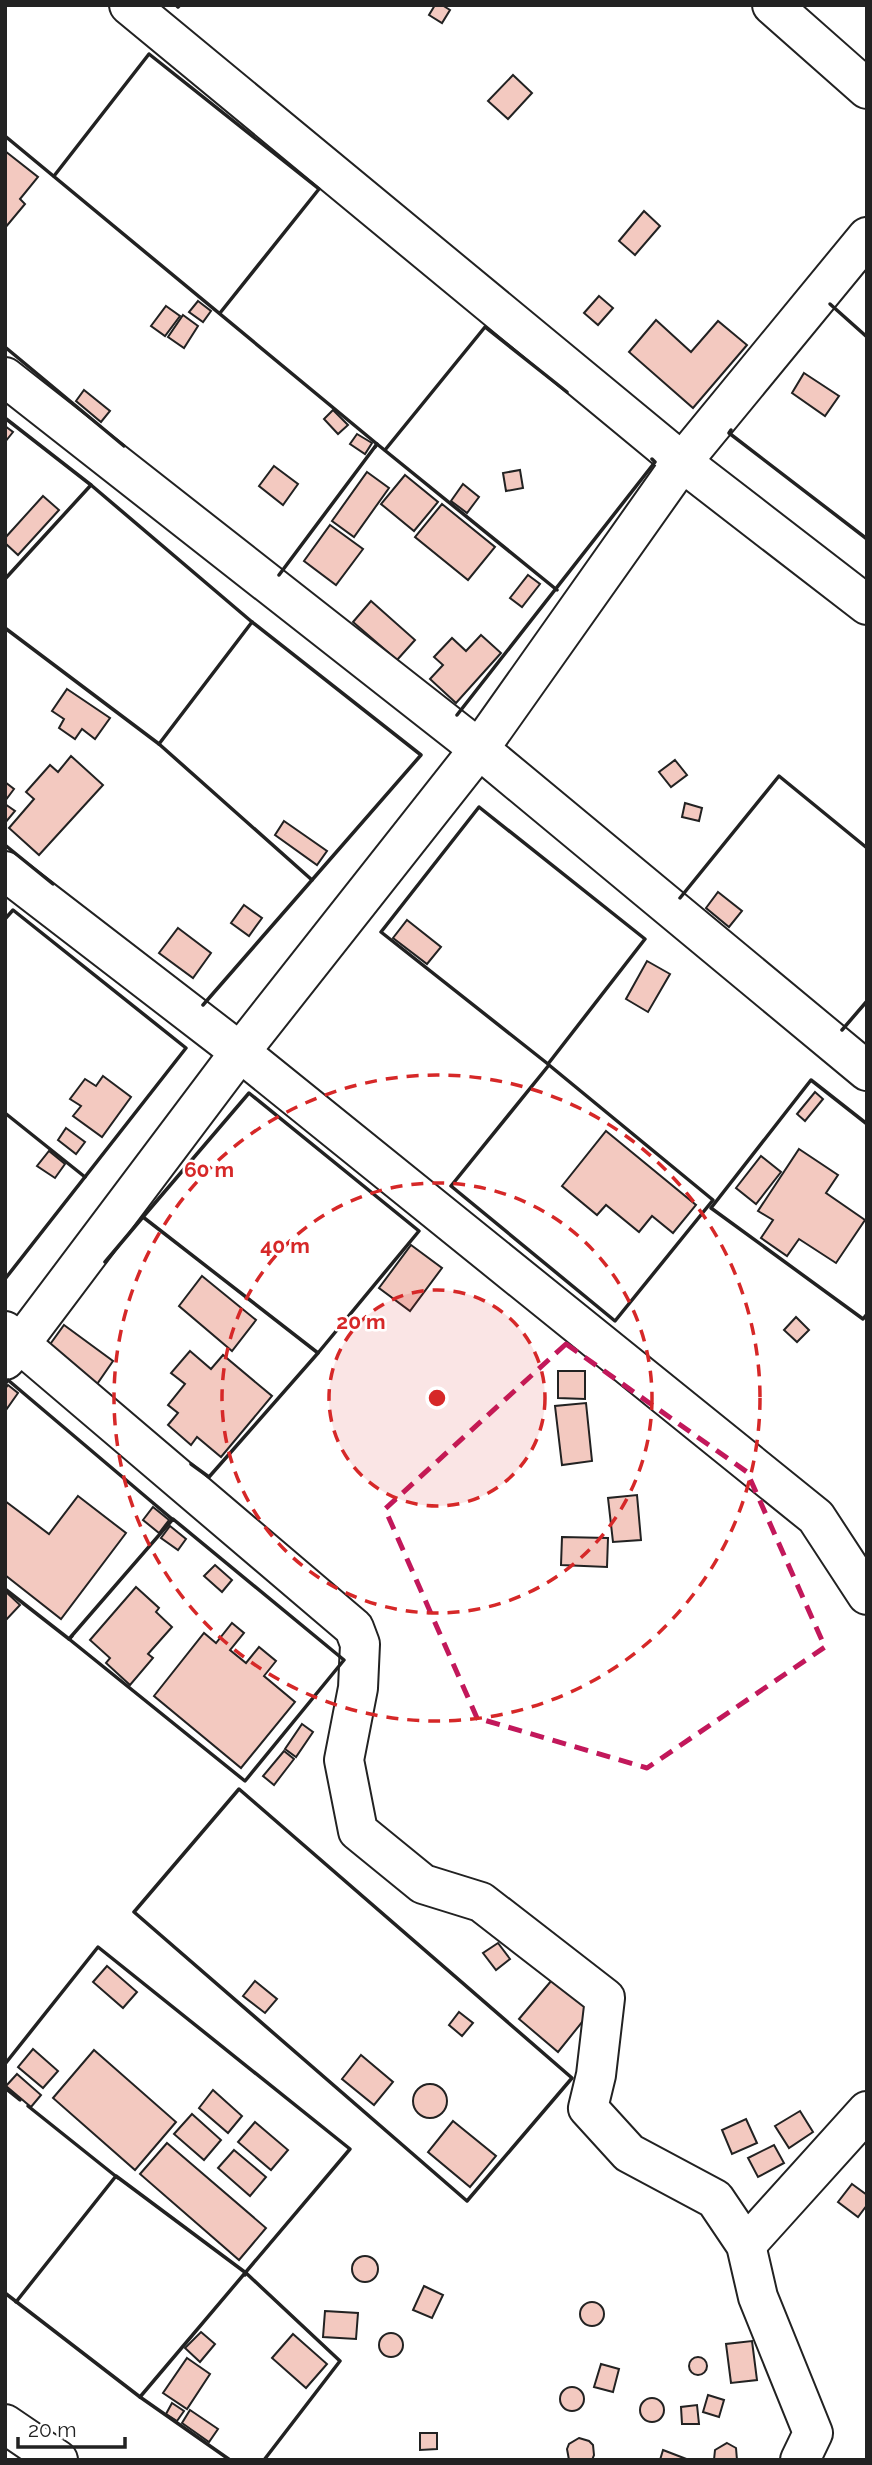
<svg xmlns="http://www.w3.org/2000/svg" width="872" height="2465" viewBox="0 0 872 2465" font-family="Raleway,sans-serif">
	<rect width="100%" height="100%" fill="#fff"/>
	<g fill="#f3c9c0" stroke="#222" stroke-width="2">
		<path d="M435 5H442L450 10 442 23 429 15Z"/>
		<path d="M513 75 532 93 508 119 488 101Z"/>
		<path d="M5 151 38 177 20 199 25 204 5 228Z"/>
		<path d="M644 211 660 226 635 255 619 241Z"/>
		<path d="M599 296 613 308 598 325 584 313Z"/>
		<path d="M198 301 211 311 203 322 189 312Z"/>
		<path d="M166 306 180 316 165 336 151 326Z"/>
		<path d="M183 315 198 326 184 348 168 337Z"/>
		<path d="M656 320 691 352 718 321 747 345 693 408 629 352Z"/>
		<path d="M804 373 839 396 825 416 792 393Z"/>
		<path d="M84 390 110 411 101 422 76 401Z"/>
		<path d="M333 410 348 425 338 434 324 419Z"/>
		<path d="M5 426 13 432 5 442Z"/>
		<path d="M357 434 372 443 365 454 350 444Z"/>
		<path d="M274 466 298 484 283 505 259 486Z"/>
		<path d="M520 470 523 488 506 491 503 473Z"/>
		<path d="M367 472 389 488 354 537 332 521Z"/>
		<path d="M405 475 438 502 414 531 381 504Z"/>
		<path d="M463 484 479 497 467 513 451 501Z"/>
		<path d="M43 496 59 510 18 555 5 543V538Z"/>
		<path d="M442 504 495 547 468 580 415 537Z"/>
		<path d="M330 525 363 549 336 585 304 561Z"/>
		<path d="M528 575 540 584 522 607 510 598Z"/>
		<path d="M371 601 415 640 397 660 353 622Z"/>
		<path d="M481 635 501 653 456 703 430 679 443 665 434 657 452 638 466 651Z"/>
		<path d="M67 689 110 718 95 739 82 729 75 739 59 728 64 719 52 711Z"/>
		<path d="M71 756 103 785 39 855 9 828 34 799 26 792 50 765 58 772Z"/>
		<path d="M675 760 687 775 671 787 659 772Z"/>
		<path d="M5 782 14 789 5 801Z"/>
		<path d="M685 803 702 808 699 821 682 817Z"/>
		<path d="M5 804 15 811 5 823Z"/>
		<path d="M284 821 327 851 317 865 275 835Z"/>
		<path d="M718 892 742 911 729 927 706 908Z"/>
		<path d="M244 905 262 918 249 936 231 923Z"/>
		<path d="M407 920 441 947 427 964 393 938Z"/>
		<path d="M178 928 211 953 193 978 159 953Z"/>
		<path d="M647 961 670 974 648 1012 626 999Z"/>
		<path d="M103 1076 131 1097 102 1137 73 1116 81 1106 70 1099 85 1079 96 1086Z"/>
		<path d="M815 1092 823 1099 805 1121 797 1114Z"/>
		<path d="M66 1128 85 1142 76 1154 58 1140Z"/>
		<path d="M606 1131 696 1205 673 1233 652 1216 639 1232 606 1205 597 1215 562 1186Z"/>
		<path d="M799 1149 838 1175 826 1193 865 1220 836 1263 799 1239 787 1256 761 1238 773 1220 758 1211Z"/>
		<path d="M49 1151 65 1164 55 1178 37 1166Z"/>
		<path d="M761 1156 781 1172 756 1204 736 1188Z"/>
		<path d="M411 1245 442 1268 410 1311 379 1288Z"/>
		<path d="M202 1276 256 1320 232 1351 179 1306Z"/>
		<path d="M796 1317 809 1330 797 1342 784 1330Z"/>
		<path d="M64 1325 113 1361 95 1387 46 1350Z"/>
		<path d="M190 1351 211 1369 223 1355 272 1396 221 1457 197 1437 191 1445 168 1425 178 1413 168 1405 185 1384 171 1373Z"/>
		<path d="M558 1371H585V1399L558 1398Z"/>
		<path d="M8 1385 18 1393 6 1410 5 1389Z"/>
		<path d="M586 1403 592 1461 562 1465 555 1406Z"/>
		<path d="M637 1495 641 1540 613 1542 608 1498Z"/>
		<path d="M78 1496 126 1533 61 1619 5 1575V1501L49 1534Z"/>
		<path d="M153 1507 169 1520 159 1533 143 1520Z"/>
		<path d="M170 1526 186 1539 178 1550 161 1538Z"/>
		<path d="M562 1537 608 1538 607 1567 561 1565Z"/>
		<path d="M215 1565 232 1580 222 1592 204 1576Z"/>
		<path d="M136 1587 159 1608 156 1612 172 1627 148 1654 153 1658 130 1685 106 1663 110 1658 90 1640Z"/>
		<path d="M5 1591 20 1605 5 1621Z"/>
		<path d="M232 1623 244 1633 230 1650 246 1663 259 1647 276 1661 264 1676 295 1702 241 1768 154 1696 204 1633 216 1643Z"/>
		<path d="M302 1724 313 1732 296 1757 285 1749Z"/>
		<path d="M284 1751 294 1759 274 1785 263 1776Z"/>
		<path d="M498 1943 510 1959 496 1970 483 1953Z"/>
		<path d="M107 1966 137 1992 123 2008 93 1982Z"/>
		<path d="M557 1974 595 2006 558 2052 519 2019Z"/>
		<path d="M255 1981 277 1999 265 2013 243 1996Z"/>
		<path d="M459 2012 473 2023 462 2036 449 2025Z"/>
		<path d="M33 2049 58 2071 43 2088 18 2067Z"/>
		<path d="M94 2050 176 2122 135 2170 53 2098Z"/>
		<path d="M361 2055 393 2082 374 2105 342 2079Z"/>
		<path d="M17 2074 41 2095 31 2107 6 2086Z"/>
		<circle cx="430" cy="2101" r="17"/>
		<path d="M213 2090 242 2116 228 2133 199 2108Z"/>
		<path d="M800 2111 813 2132 789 2148 775 2126Z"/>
		<path d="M192 2114 221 2140 204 2160 174 2134Z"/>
		<path d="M746 2119 757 2143 732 2154 722 2130Z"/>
		<path d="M453 2121 496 2156 470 2187 428 2152Z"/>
		<path d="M255 2122 288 2150 271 2170 238 2142Z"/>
		<path d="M167 2143 266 2228 239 2260 140 2174Z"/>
		<path d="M774 2145 784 2163 758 2177 748 2158Z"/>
		<path d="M234 2150 266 2177 250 2196 218 2168Z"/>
		<path d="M852 2184 867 2195V2205L858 2217 838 2202Z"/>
		<circle cx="365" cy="2269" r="13"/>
		<path d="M424 2286 443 2295 432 2318 413 2310Z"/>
		<circle cx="592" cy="2314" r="12"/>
		<path d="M325 2311 358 2313 356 2339 323 2337Z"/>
		<path d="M201 2332 215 2344 200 2362 185 2348Z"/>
		<circle cx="391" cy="2345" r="12"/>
		<path d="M293 2334 327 2364 306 2388 272 2358Z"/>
		<path d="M752 2341 757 2380 731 2383 726 2344Z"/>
		<circle cx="698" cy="2366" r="9"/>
		<path d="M187 2358 210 2374 187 2409 163 2393Z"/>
		<path d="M601 2364 619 2369 613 2392 594 2387Z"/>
		<circle cx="572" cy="2399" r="12"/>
		<path d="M708 2395 724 2400 719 2417 703 2412Z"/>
		<circle cx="652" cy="2410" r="12"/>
		<path d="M172 2403 184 2411 177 2421 166 2414Z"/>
		<path d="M697 2405 699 2424H682L681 2407Z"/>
		<path d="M190 2410 218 2429 209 2442 182 2423Z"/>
		<path d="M420 2433H437V2449L420 2450Z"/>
		<path d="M579 2438 589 2441 593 2445 594 2455 592 2460H569L567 2449 569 2444Z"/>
		<path d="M727 2443 736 2448 737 2460H714L715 2450Z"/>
		<path d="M663 2450 689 2460H660Z"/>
	</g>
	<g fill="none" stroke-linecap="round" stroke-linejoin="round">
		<g stroke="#222" stroke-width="42">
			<g id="minor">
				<path d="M129 5 682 462 867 605"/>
				<path d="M772 5 867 89"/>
				<path d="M5 377 479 749 867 1071"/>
				<path d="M5 871 240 1052 816 1517 867 1595"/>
				<path d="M5 1331 354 1628 360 1644 358 1688 344 1760 358 1831 423 1884 481 1902 605 1998 596 2075 588 2108 629 2153 715 2199 746 2245 758 2297 813 2433 800 2460"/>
				<path d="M5 1360 21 1343 240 1052 479 749 682 462 867 237"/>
				<path d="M746 2245 867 2111"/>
				<path d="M5 2424 58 2460"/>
			</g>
		</g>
		<use href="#minor" stroke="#fff" stroke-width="38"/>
		<g stroke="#222" stroke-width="3.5">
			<path d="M176 5 178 7 180 5"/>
			<path d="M5 136 377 444 375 447"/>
			<path d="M54 176 149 54 319 189 220 313"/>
			<path d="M830 304 867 337"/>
			<path d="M5 347 124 446"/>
			<path d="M5 418 91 485"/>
			<path d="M731 430 729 433 867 539"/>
			<path d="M385 450 485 327 567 392"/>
			<path d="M279 575 377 444 557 590"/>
			<path d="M5 579 91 485 252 622 421 755 312 880"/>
			<path d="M5 628 159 744 312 880 203 1005"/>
			<path d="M457 715 655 462 652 459"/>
			<path d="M159 744 252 622"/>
			<path d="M479 807 645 939 548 1064 381 932Z"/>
			<path d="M5 845 53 884"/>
			<path d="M680 898 779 776 867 848"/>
			<path d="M5 919 13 910 186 1048 5 1279"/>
			<path d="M842 1030 867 1001"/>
			<path d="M549 1065 713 1200 615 1321 451 1186Z"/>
			<path d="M5 1113 85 1177"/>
			<path d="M867 1124 811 1080 711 1208 863 1319 867 1314"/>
			<path d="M143 1217 249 1093 419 1231 318 1353 209 1477 191 1464"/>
			<path d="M105 1262 143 1217 318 1353"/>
			<path d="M5 1384 8 1380 172 1519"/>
			<path d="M173 1519 344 1660 245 1781 69 1639Z"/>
			<path d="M5 1589 69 1639 72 1636"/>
			<path d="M239 1789 572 2078 467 2201 134 1912Z"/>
			<path d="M5 2064 98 1947 350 2149 140 2397 230 2460"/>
			<path d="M5 2088 20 2100"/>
			<path d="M28 2106 118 2178"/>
			<path d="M245 2272 340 2361 264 2460"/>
			<path d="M5 2293 140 2397"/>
			<path d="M16 2302 116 2176 246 2273 245 2275"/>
		</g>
	</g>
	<path fill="none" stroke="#c2185b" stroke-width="5" stroke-dasharray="14 9" stroke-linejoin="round" d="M566 1344 747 1472 825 1647 647 1768 477 1718 385 1509Z"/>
	<circle cx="437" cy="1398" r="108" fill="#d62828" fill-opacity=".12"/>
	<g fill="none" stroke="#d62828" stroke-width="3.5" stroke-dasharray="12 9">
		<circle cx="437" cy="1398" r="108"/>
		<circle cx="437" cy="1398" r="215"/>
		<circle cx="437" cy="1398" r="323"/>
	</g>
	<circle cx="437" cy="1398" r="10" fill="#d62828" stroke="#fff" stroke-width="3.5"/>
	<g font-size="21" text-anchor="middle" font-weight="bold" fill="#d62828" stroke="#fff" stroke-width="5" stroke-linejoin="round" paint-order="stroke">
		<text x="209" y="1177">60 m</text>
		<text x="285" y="1253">40 m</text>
		<text x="361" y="1329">20 m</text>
	</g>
	<rect width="872" height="2465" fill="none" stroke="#222222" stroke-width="14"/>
	<path d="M18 2437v10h107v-10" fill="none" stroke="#222222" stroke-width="3.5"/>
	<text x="28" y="2437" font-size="21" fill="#222222" stroke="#ffffff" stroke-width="5" paint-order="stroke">20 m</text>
</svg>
